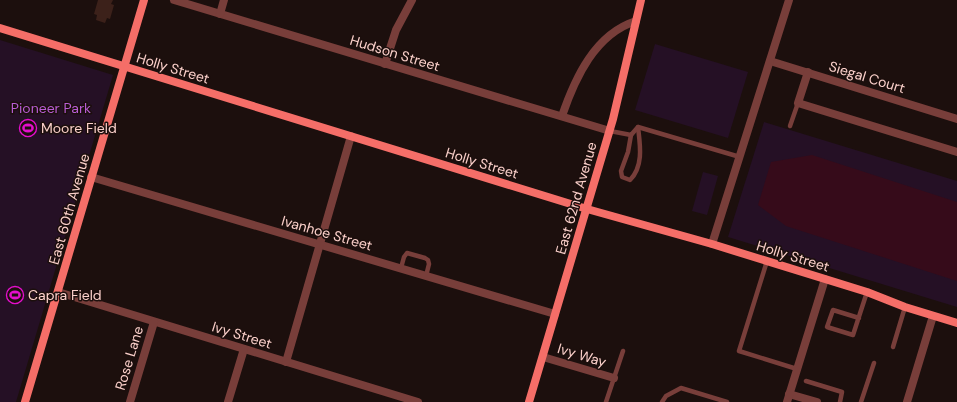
<svg xmlns="http://www.w3.org/2000/svg" width="957" height="402" viewBox="0 0 957 402" font-family="'DM Sans',sans-serif">
	<rect width="100%" height="100%" fill="#1c0f0d"/>
	<g fill="#251025">
		<path d="M0 40 113 75 16 402H0Z"/>
		<path d="M655 44 748 72 728 138 635 110Z"/>
		<path d="M764 122 957 181V307L728 237Z"/>
		<path d="M703 172 718 176 707 215 692 211Z"/>
	</g>
	<path fill="#360b1a" d="M812 155 957 202V281L786 226 758 205 771 162Z"/>
	<path fill="#3c211a" d="M98 0H113L111 4 114 5 110 19 107 18 105 23 96 20 97 15 94 14Z"/>
	<g fill="none" stroke-linecap="round" stroke-linejoin="round">
		<g stroke="#783e3a" stroke-width="4.5">
			<path d="M790 126 798 103"/>
			<path d="M610 131 631 135 638 127 740 157"/>
			<path d="M631 135 628 152 621 171 622 177 630 180C644 166 640 144 638 127"/>
			<path d="M767 261 739 351 797 369"/>
			<path d="M401 268 404 257 407 253 425 258 428 260 429 264 426 276"/>
			<path d="M859 318 833 310 827 327 853 335 867 292"/>
			<path d="M893 347 905 307"/>
			<path d="M806 381 842 392 840 402"/>
			<path d="M606 402 623 351"/>
			<path d="M662 402 666 396 681 388 727 402"/>
			<path d="M861 402 874 363"/>
		</g>
		<g stroke="#783e3a" stroke-width="8">
			<path d="M174 0 610 131"/>
			<path d="M220 14 224 0"/>
			<path d="M770 61 957 119"/>
			<path d="M385 64 396 30 412 0"/>
			<path d="M808 72 798 103 957 152"/>
			<path d="M562 116C575 78 595 34 636 21"/>
			<path d="M91 177 555 314"/>
			<path d="M712 244 789 0"/>
			<path d="M58 292 418 402"/>
			<path d="M543 357 614 378"/>
			<path d="M286 362 351 136"/>
			<path d="M789 394 817 402"/>
			<path d="M130 402 154 322"/>
			<path d="M228 402 244 349"/>
			<path d="M787 402 825 279"/>
			<path d="M907 402 933 316"/>
		</g>
		<g stroke="#f56e68" stroke-width="8">
			<path d="M0 28 587 209 712 244 867 292 905 307 957 323"/>
			<path d="M25 402 144 0"/>
			<path d="M529 402 613 119 641 0"/>
		</g>
	</g>
	<defs>
		<g id="stadium-ring" transform="scale(0.9)"><circle r="9.5" fill="#1c0f0d" stroke="#e40ecc" stroke-width="1.5"/><path d="M0-5a6.5 5 0 1 0 0 10a6.5 5 0 1 0 0-10ZM-3.5-1.8h7v3.6h-7Z" fill="#e40ecc"/></g>
	</defs>
	<g fill-rule="evenodd">
		<use href="#stadium-ring" x="28" y="128"/>
		<use href="#stadium-ring" x="15" y="295"/>
	</g>
	<g text-anchor="middle" stroke-width="3" stroke-linejoin="round" paint-order="stroke">
		<g font-size="14" fill="#fcd1cb" stroke="#1c0f0d">
			<text transform="translate(395 53) rotate(17)" y="5">Hudson Street</text>
			<text transform="translate(173 68) rotate(17)" y="5">Holly Street</text>
			<text transform="translate(867 77) rotate(17)" y="5">Siegal Court</text>
			<text transform="translate(482 163) rotate(17)" y="5">Holly Street</text>
			<text transform="translate(576 198) rotate(-74)" y="5">East 62nd Avenue</text>
			<text transform="translate(69 209) rotate(-74)" y="5">East 60th Avenue</text>
			<text transform="translate(327 233) rotate(16)" y="5">Ivanhoe Street</text>
			<text transform="translate(793 256) rotate(17)" y="5">Holly Street</text>
			<text transform="translate(242 335) rotate(17)" y="5">Ivy Street</text>
			<text transform="translate(582 355) rotate(17)" y="5">Ivy Way</text>
			<text transform="translate(129 358) rotate(-73)" y="5">Rose Lane</text>
		</g>
		<g font-size="14" fill="#b95dd6" stroke="#1c0f0d">
			<text x="51" y="113">Pioneer Park</text>
		</g>
		<g font-size="14" fill="#fcd1cb" stroke="#1c0f0d" text-anchor="start">
			<text x="41" y="133">Moore Field</text>
			<text x="28" y="300">Capra Field</text>
		</g>
	</g>
</svg>
